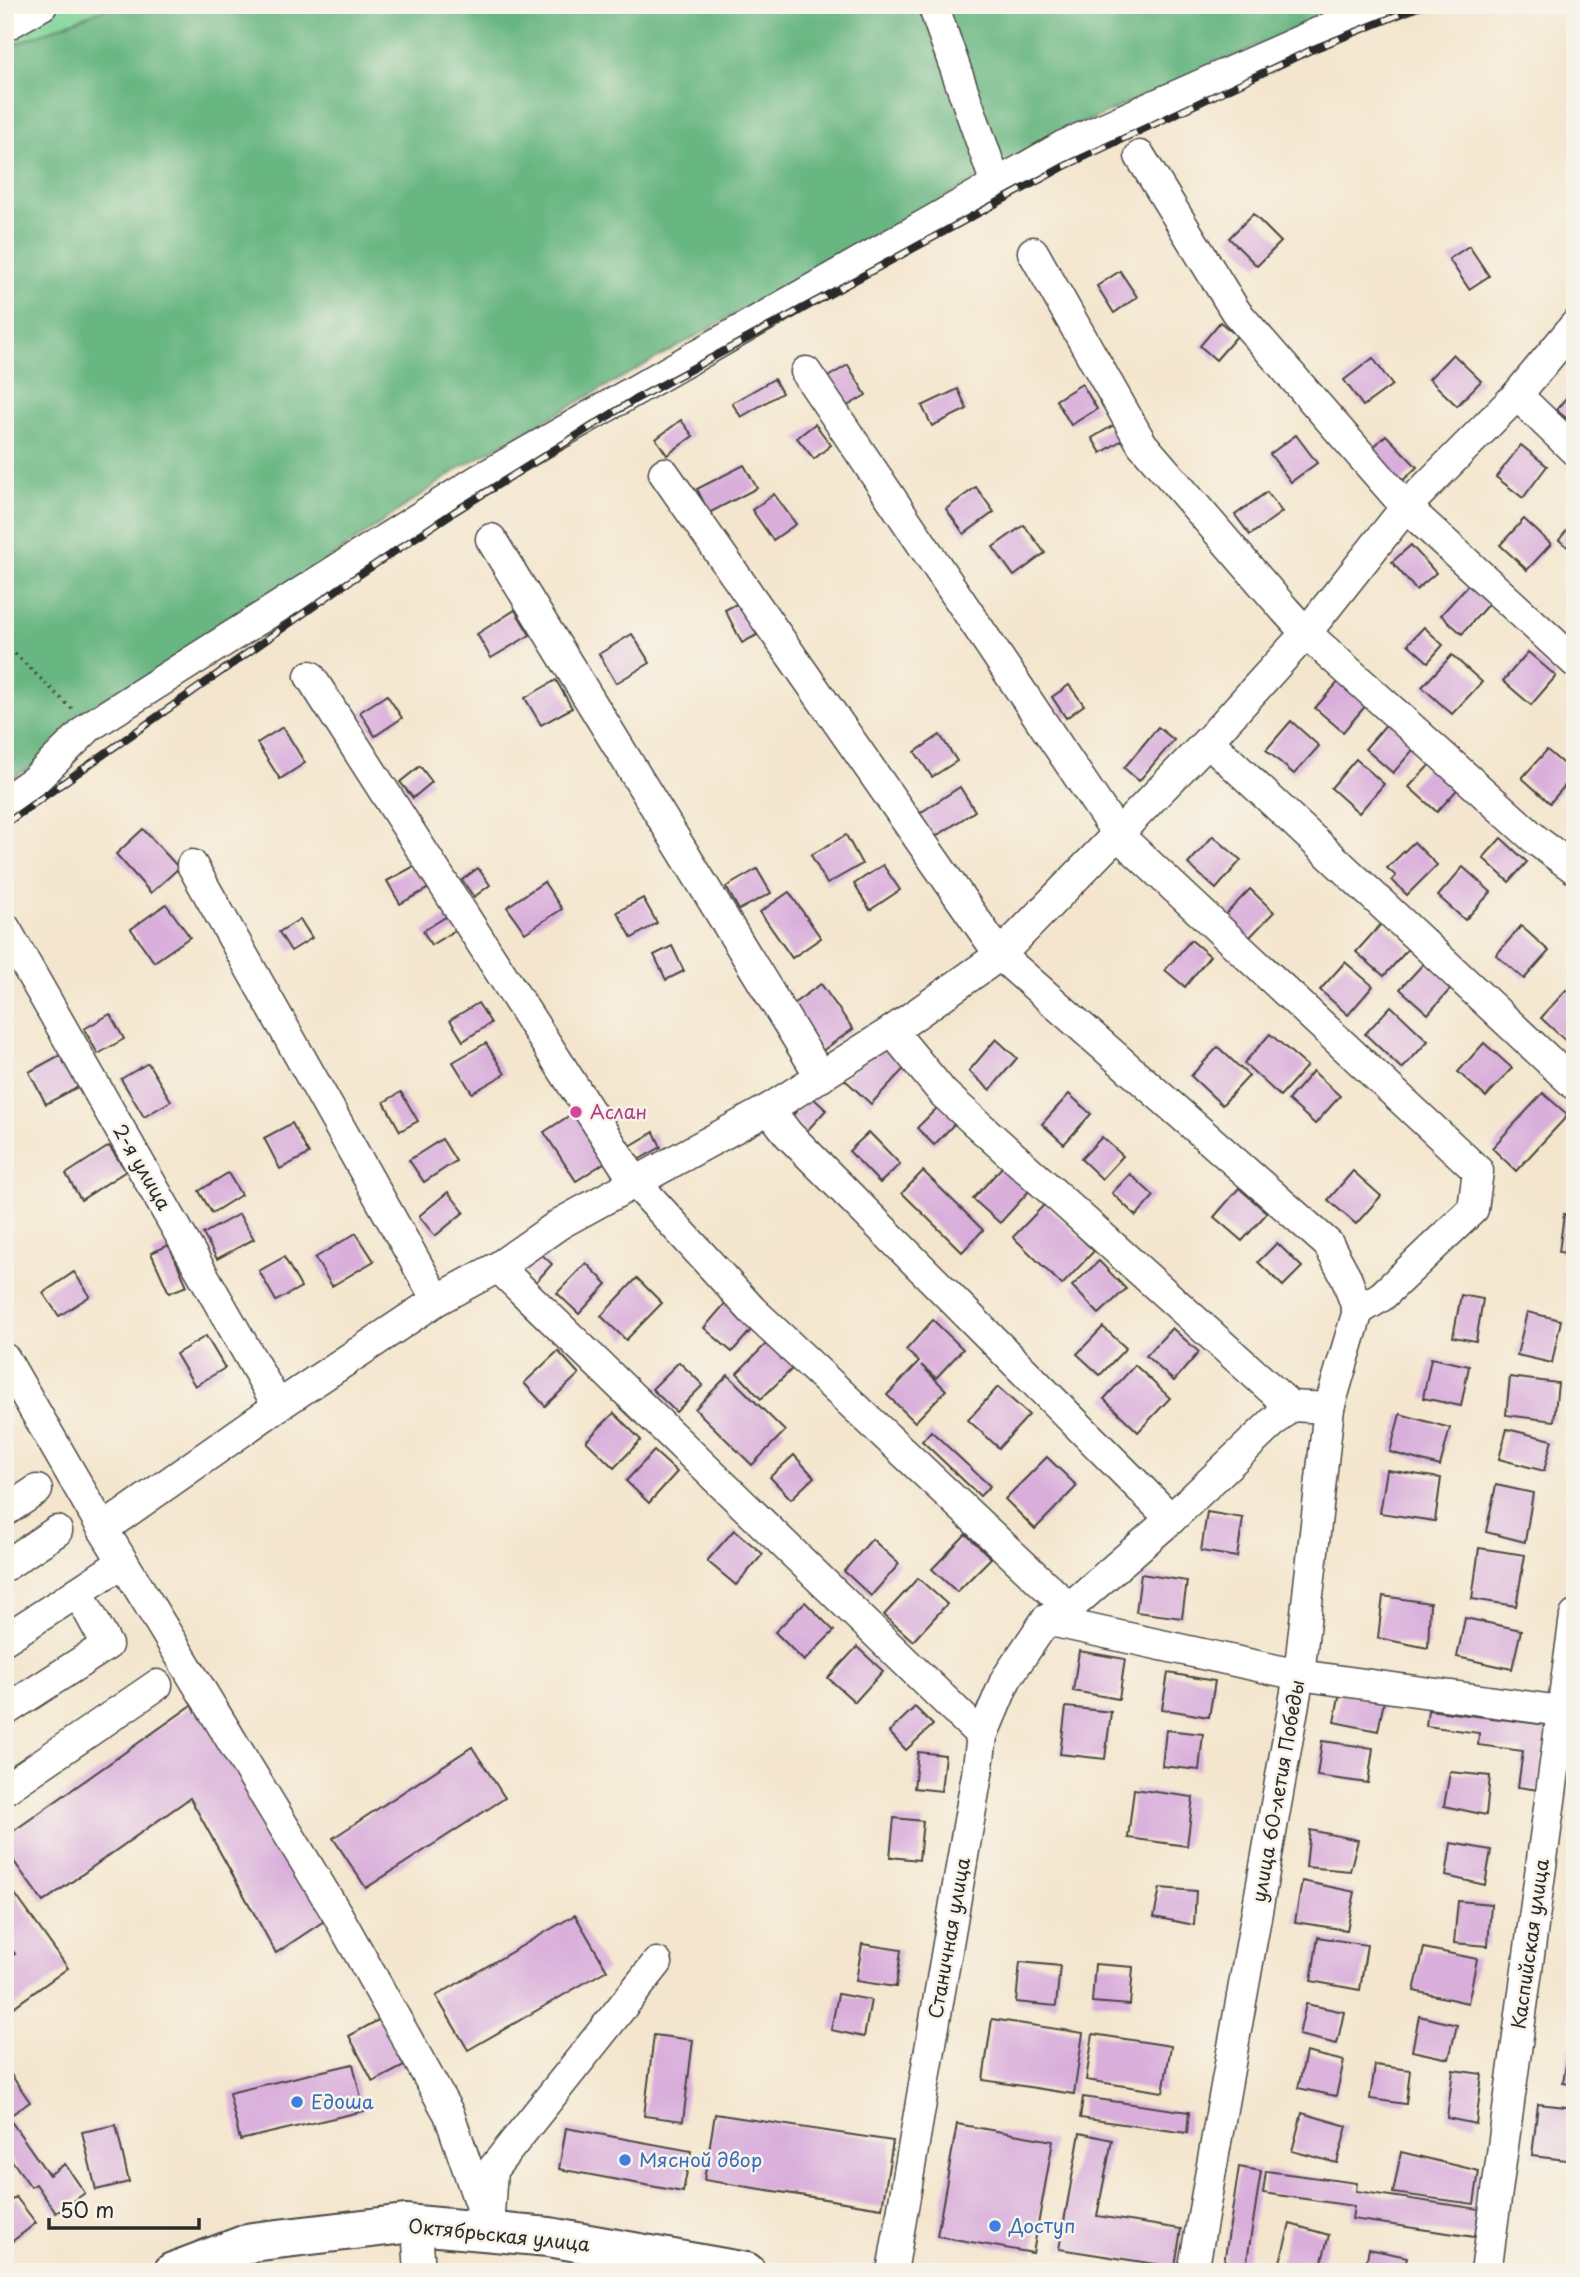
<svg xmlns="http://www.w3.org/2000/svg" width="1580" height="2277" viewBox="0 0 1580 2277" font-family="'Playpen Sans',sans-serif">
	<rect width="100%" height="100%" fill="#f7f3e8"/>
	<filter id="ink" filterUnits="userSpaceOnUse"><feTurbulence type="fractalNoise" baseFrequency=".0143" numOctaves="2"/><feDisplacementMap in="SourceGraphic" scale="14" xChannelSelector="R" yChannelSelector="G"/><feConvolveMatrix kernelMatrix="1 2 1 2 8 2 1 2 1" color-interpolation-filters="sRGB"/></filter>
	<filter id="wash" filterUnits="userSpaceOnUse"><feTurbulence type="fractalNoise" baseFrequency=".00686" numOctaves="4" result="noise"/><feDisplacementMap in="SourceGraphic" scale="28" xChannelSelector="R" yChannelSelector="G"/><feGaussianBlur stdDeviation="1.57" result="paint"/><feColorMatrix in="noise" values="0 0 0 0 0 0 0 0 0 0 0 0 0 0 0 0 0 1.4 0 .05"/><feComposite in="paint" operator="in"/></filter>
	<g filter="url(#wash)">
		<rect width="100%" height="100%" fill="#f4e6ce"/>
		<path fill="#80d599" stroke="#568062" stroke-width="2" d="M5 5H138L5 62Z"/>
		<path fill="#68b681" stroke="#4a7056" stroke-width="2" d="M114 5H1350L1054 136 460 468 5 784V48Z"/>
		<g id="blocks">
			<g fill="#d9aedb">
				<path d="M1253 214 1281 242 1257 266 1229 238Z"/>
				<path d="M1469 246 1489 276 1469 289 1449 259Z"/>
				<path d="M1120 271 1137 297 1114 313 1097 286Z"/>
				<path d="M1220 322 1237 336 1216 360 1200 346Z"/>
				<path d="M1453 354 1481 381 1457 406 1429 379Z"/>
				<path d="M1373 358 1392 385 1363 406 1344 380Z"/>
				<path d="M848 365 866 395 844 408 826 378Z"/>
				<path d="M774 379 782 393 741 417 732 403Z"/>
				<path d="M1082 384 1097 409 1071 425 1056 400Z"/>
				<path d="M1575 387V425L1556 410Z"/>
				<path d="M958 389 967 409 932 426 922 406Z"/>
				<path d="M681 420 693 436 667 455 656 439Z"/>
				<path d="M815 424 831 445 814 459 797 438Z"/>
				<path d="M1114 425 1122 440 1101 453 1092 438Z"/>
				<path d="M1296 435 1317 463 1291 482 1270 454Z"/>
				<path d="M1386 435 1417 467 1396 487 1365 455Z"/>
				<path d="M1521 445 1547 466 1523 498 1496 477Z"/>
				<path d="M744 465 757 488 709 513 697 489Z"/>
				<path d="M976 487 994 512 964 534 946 509Z"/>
				<path d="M1267 492 1282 512 1250 535 1235 515Z"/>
				<path d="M774 494 796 524 773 540 752 510Z"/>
				<path d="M1524 519 1551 544 1527 570 1500 545Z"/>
				<path d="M1575 520V553L1559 540Z"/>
				<path d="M1024 525 1045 553 1014 576 993 547Z"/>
				<path d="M1411 545 1436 573 1416 590 1392 562Z"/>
				<path d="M1468 585 1489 603 1462 634 1441 615Z"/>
				<path d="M740 602 757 635 742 643 725 610Z"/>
				<path d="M515 610 530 635 491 658 477 634Z"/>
				<path d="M1424 627 1443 645 1428 662 1408 644Z"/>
				<path d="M632 634 650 663 616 683 599 654Z"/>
				<path d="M1528 652 1556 676 1531 705 1503 681Z"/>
				<path d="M1452 655 1482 682 1452 714 1422 687Z"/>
				<path d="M1341 679 1368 703 1343 732 1315 708Z"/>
				<path d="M556 680 572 708 541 725 525 698Z"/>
				<path d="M1069 685 1084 705 1066 718 1052 697Z"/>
				<path d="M387 695 402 718 375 736 360 712Z"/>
				<path d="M1390 720 1418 744 1393 773 1365 749Z"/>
				<path d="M1291 721 1319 746 1294 774 1266 750Z"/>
				<path d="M283 727 305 763 280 779 257 743Z"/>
				<path d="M1158 727 1174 740 1139 781 1124 768Z"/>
				<path d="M940 735 957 761 932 777 915 752Z"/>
				<path d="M1547 750 1575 774 1550 803 1522 778Z"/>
				<path d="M1356 759 1384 784 1359 813 1331 788Z"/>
				<path d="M1435 759 1463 783 1437 812 1409 787Z"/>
				<path d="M420 766 432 782 413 798 400 782Z"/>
				<path d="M960 787 975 811 935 837 920 813Z"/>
				<path d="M143 829 179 868 151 893 116 854Z"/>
				<path d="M846 835 862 864 827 884 811 855Z"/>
				<path d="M1213 836 1241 860 1216 889 1188 864Z"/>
				<path d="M1501 838 1527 862 1509 882 1483 858Z"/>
				<path d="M1414 842 1437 865 1407 895 1392 880 1396 876 1387 868Z"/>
				<path d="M418 864 431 887 400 904 387 881Z"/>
				<path d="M883 865 900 890 870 910 854 884Z"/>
				<path d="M1463 867 1491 892 1465 920 1438 896Z"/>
				<path d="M478 868 490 885 474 897 462 880Z"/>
				<path d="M757 869 771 893 739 910 726 887Z"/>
				<path d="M544 882 562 909 525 933 507 907Z"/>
				<path d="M1250 889 1274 912 1246 941 1222 918Z"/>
				<path d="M789 892 821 938 792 958 760 912Z"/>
				<path d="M643 898 657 923 632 938 617 912Z"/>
				<path d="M166 904 190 937 154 962 131 929Z"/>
				<path d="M449 915 457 929 431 945 423 931Z"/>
				<path d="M300 919 312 938 291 951 279 932Z"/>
				<path d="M1382 923 1409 948 1384 976 1356 952Z"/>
				<path d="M1521 926 1549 951 1524 979 1496 955Z"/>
				<path d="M1191 940 1210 956 1185 987 1165 970Z"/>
				<path d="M672 946 684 971 666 980 654 955Z"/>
				<path d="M1426 961 1454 985 1428 1014 1400 989Z"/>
				<path d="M1345 962 1373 986 1348 1015 1320 990Z"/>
				<path d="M821 984 853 1029 822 1051 790 1006Z"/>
				<path d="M1566 990 1575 998V1036L1568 1043 1541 1018Z"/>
				<path d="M478 1003 491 1023 463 1041 450 1020Z"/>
				<path d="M1391 1006 1428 1041 1402 1069 1365 1034Z"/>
				<path d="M110 1014 124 1039 98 1054 84 1029Z"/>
				<path d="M1270 1034 1307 1066 1280 1096 1244 1063Z"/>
				<path d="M885 1035 912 1060 871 1104 844 1079Z"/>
				<path d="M996 1039 1017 1058 990 1090 969 1071Z"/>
				<path d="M486 1043 505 1074 472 1093 453 1062Z"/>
				<path d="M1484 1043 1512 1068 1486 1097 1458 1072Z"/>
				<path d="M1218 1047 1249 1076 1222 1105 1191 1076Z"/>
				<path d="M60 1055 78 1087 46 1104 29 1072Z"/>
				<path d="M148 1063 171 1101 144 1117 121 1079Z"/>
				<path d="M1313 1071 1340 1096 1315 1124 1288 1100Z"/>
				<path d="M401 1092 418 1121 400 1131 384 1102Z"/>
				<path d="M1543 1093 1568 1115 1516 1171 1492 1148Z"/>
				<path d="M1069 1094 1091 1114 1064 1144 1042 1124Z"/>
				<path d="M811 1096 826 1110 806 1132 791 1117Z"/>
				<path d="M943 1102 960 1118 934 1145 917 1128Z"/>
				<path d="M575 1112 607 1161 576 1181 544 1132Z"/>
				<path d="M292 1123 309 1154 280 1169 264 1138Z"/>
				<path d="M654 1132 661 1147 638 1160 630 1146Z"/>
				<path d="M869 1132 900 1164 880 1183 849 1151Z"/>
				<path d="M1102 1137 1123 1156 1102 1179 1081 1159Z"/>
				<path d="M442 1139 456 1161 424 1182 409 1160Z"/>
				<path d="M109 1146 126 1171 81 1200 66 1174Z"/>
				<path d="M1003 1166 1030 1190 1000 1223 973 1199Z"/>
				<path d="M923 1171 983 1230 962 1252 902 1193Z"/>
				<path d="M1353 1171 1381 1196 1356 1224 1328 1200Z"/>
				<path d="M228 1173 241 1195 212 1213 199 1191Z"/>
				<path d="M1130 1174 1154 1196 1136 1216 1112 1193Z"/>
				<path d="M1239 1188 1267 1213 1242 1241 1214 1217Z"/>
				<path d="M448 1192 464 1212 435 1236 419 1216Z"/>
				<path d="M1045 1204 1094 1251 1062 1285 1013 1237Z"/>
				<path d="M239 1214 254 1239 217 1259 203 1234Z"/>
				<path d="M1564 1214 1575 1216V1254L1559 1252Z"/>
				<path d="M356 1233 374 1261 332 1286 315 1258Z"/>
				<path d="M1277 1243 1302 1267 1283 1286 1258 1262Z"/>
				<path d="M169 1245 187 1286 169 1293 151 1253Z"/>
				<path d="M538 1251 552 1264 536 1282 522 1269Z"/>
				<path d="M284 1257 301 1287 276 1301 259 1271Z"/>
				<path d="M1099 1261 1126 1289 1099 1314 1072 1286Z"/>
				<path d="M586 1263 607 1284 579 1314 557 1293Z"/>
				<path d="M74 1272 90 1296 59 1316 43 1293Z"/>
				<path d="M637 1278 662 1303 626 1340 601 1316Z"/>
				<path d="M1461 1295 1483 1299 1476 1341 1453 1337Z"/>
				<path d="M729 1299 757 1323 732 1352 704 1328Z"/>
				<path d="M1527 1312 1561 1320 1552 1363 1517 1355Z"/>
				<path d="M933 1320 963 1349 936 1378 921 1365 946 1390 915 1422 887 1395 919 1362 906 1350Z"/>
				<path d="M1103 1327 1126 1348 1100 1375 1077 1354Z"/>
				<path d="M1172 1328 1199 1352 1174 1381 1146 1356Z"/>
				<path d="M206 1336 225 1368 195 1386 176 1354Z"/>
				<path d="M769 1341 794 1367 761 1399 737 1373Z"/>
				<path d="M558 1351 579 1374 545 1406 524 1383Z"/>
				<path d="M1431 1358 1469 1366 1461 1406 1423 1398Z"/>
				<path d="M679 1362 703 1385 676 1412 652 1389Z"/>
				<path d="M1135 1365 1170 1398 1138 1432 1104 1399Z"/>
				<path d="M728 1375 785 1431 752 1465 695 1409Z"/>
				<path d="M1510 1377 1558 1383 1554 1421 1506 1415Z"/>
				<path d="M998 1387 1029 1415 999 1448 968 1420Z"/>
				<path d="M614 1413 641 1440 614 1468 586 1441Z"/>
				<path d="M1400 1414 1450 1428 1440 1466 1390 1452Z"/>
				<path d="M1507 1429 1552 1440 1544 1471 1499 1459Z"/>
				<path d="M931 1431 990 1486 980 1496 922 1441Z"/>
				<path d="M654 1451 677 1472 649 1503 626 1481Z"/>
				<path d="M794 1455 814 1477 791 1499 770 1477Z"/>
				<path d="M1047 1457 1077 1486 1035 1529 1005 1499Z"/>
				<path d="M1387 1470 1441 1478 1435 1521 1380 1513Z"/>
				<path d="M1496 1485 1533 1493 1525 1542 1486 1532Z"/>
				<path d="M1207 1512 1243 1518 1237 1557 1201 1551Z"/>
				<path d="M734 1530 763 1554 736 1585 707 1561Z"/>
				<path d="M966 1534 991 1558 957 1592 932 1569Z"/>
				<path d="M872 1539 899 1564 871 1596 844 1571Z"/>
				<path d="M1479 1548 1525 1555 1516 1606 1472 1599Z"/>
				<path d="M1141 1574 1187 1581 1182 1618 1136 1612Z"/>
				<path d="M918 1578 947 1604 913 1641 884 1615Z"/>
				<path d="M1383 1596 1430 1603 1428 1648 1378 1638Z"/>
				<path d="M805 1602 834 1631 804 1661 775 1632Z"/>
				<path d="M1465 1618 1521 1630 1512 1669 1457 1657Z"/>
				<path d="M857 1647 883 1671 855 1702 828 1678Z"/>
				<path d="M1079 1651 1125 1659 1119 1699 1073 1691Z"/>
				<path d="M1168 1673 1215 1681 1209 1717 1162 1709Z"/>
				<path d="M1340 1692 1384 1701 1378 1731 1334 1722Z"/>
				<path d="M195 1703 327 1919 276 1953 190 1798 43 1902 5 1849V1837Z"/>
				<path d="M915 1707 933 1725 906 1750 889 1732Z"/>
				<path d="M1066 1707 1111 1712 1105 1759 1060 1754Z"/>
				<path d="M1428 1710 1547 1725 1539 1790 1518 1787 1523 1751 1478 1745 1479 1733 1426 1726Z"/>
				<path d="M1166 1730 1203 1734 1199 1770 1162 1766Z"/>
				<path d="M1322 1741 1373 1748 1368 1783 1317 1776Z"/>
				<path d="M472 1747 505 1798 366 1888 333 1838Z"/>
				<path d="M918 1752 945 1755 941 1791 914 1788Z"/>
				<path d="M1450 1772 1490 1776 1486 1815 1444 1806Z"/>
				<path d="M1134 1789 1193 1797 1187 1846 1128 1838Z"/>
				<path d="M894 1818 923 1821 919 1860 890 1857Z"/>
				<path d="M1310 1830 1358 1840 1350 1871 1306 1867Z"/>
				<path d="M1451 1843 1491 1850 1485 1885 1446 1876Z"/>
				<path d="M5 1880 68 1968 8 2011 5 2007V1960L15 1954 5 1940Z"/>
				<path d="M1302 1881 1355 1892 1347 1930 1295 1922Z"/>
				<path d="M1160 1888 1196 1891 1194 1925 1154 1917Z"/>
				<path d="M1458 1901 1491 1904 1488 1946 1454 1943Z"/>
				<path d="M575 1915 607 1970 468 2050 436 1996Z"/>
				<path d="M1318 1937 1367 1945 1360 1990 1311 1981Z"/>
				<path d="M862 1944 901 1950 896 1987 856 1981Z"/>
				<path d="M1424 1948 1477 1959 1468 2003 1414 1991Z"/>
				<path d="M1020 1962 1060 1966 1056 2006 1016 2002Z"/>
				<path d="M1095 1964 1133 1967 1130 2005 1092 2002Z"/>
				<path d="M838 1994 871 2000 864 2037 831 2030Z"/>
				<path d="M1306 2004 1344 2012 1337 2044 1299 2035Z"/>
				<path d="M1419 2016 1457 2025 1449 2059 1412 2051Z"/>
				<path d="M380 2019 404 2066 373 2082 349 2036Z"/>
				<path d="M992 2019 1083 2033 1074 2094 983 2080Z"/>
				<path d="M1093 2034 1171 2046 1163 2092 1086 2080Z"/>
				<path d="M654 2035 693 2040 683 2121 644 2116Z"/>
				<path d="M1569 2048 1575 2049V2084L1563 2082Z"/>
				<path d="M1306 2052 1344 2061 1336 2096 1298 2088Z"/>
				<path d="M353 2064 364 2111 240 2140 229 2093Z"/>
				<path d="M1375 2065 1410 2070 1406 2104 1370 2099Z"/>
				<path d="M5 2066 30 2102 8 2117 49 2175 65 2164 85 2193 56 2213 36 2184 31 2187 5 2151Z"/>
				<path d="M1453 2070 1482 2074 1476 2124 1447 2118Z"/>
				<path d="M1083 2097 1189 2112 1187 2133 1080 2118Z"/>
				<path d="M1538 2104 1575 2108V2161L1532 2156Z"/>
				<path d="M1302 2113 1347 2126 1337 2163 1292 2151Z"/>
				<path d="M715 2114 893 2141 882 2208 704 2180Z"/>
				<path d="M957 2124 1053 2141 1033 2253 937 2236Z"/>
				<path d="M116 2125 129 2182 96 2190 82 2132Z"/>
				<path d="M566 2128 691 2151 683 2192 559 2169Z"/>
				<path d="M1080 2133 1112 2140 1097 2216 1181 2229 1175 2267 1059 2249Z"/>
				<path d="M1401 2152 1479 2171 1474 2204 1393 2193Z"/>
				<path d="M1239 2167 1261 2171 1246 2267 1224 2263Z"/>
				<path d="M1266 2171 1357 2183 1356 2191 1479 2209 1475 2237 1352 2219 1354 2206 1263 2193Z"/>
				<path d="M16 2197 36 2223 5 2247V2205Z"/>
				<path d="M1290 2224 1329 2235 1319 2272 1280 2262Z"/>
				<path d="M1369 2249 1407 2257 1404 2272H1364Z"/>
			</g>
		</g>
	</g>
	<g filter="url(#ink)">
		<use href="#blocks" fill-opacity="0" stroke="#494743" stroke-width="2"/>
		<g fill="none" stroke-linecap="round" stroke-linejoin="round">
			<g stroke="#494743" stroke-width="33">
				<g id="minor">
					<path d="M933 5 996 184"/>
					<path d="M5 26 42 5"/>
					<path d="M1140 156 1236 312 1406 507 1517 395 1575 325"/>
					<path d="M1033 252 1142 444 1285 610 1306 633 1537 841 1575 869"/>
					<path d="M806 372 1118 835 1478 1171 1473 1209 1382 1296 1358 1311"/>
					<path d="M1517 395 1575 451"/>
					<path d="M664 473 1000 955 1328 1244 1346 1277 1358 1311"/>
					<path d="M491 539 821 1077"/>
					<path d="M310 676 635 1182 752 1310 1069 1608"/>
					<path d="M1208 741 1575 1085"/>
					<path d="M5 801 35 780 90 726 480 479 1063 146 1381 5"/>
					<path d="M192 865 437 1300"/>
					<path d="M5 928 278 1406"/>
					<path d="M892 1031 944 1094 1290 1406"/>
					<path d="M769 1109 788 1134 1171 1519"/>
					<path d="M498 1267 982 1736"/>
					<path d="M5 1359 103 1529 337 1914 449 2114 489 2231"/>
					<path d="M5 1511 37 1490"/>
					<path d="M103 1529 278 1406 437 1300 498 1267 561 1223 769 1109 892 1031 1000 955 1208 741 1306 633 1406 507 1575 662"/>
					<path d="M5 1566 57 1531"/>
					<path d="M78 1592 123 1562"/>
					<path d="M1046 1620 1299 1675 1575 1713"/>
					<path d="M5 1639 78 1592 107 1645 5 1711"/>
					<path d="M5 1789 157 1685"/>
					<path d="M489 2214 492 2170 657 1963"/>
					<path d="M418 2243 420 2272"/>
					<path d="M892 2272 977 1774 982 1736 1006 1679 1046 1620 1069 1608 1171 1519 1290 1406 1329 1408"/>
					<path d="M1193 2272 1299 1675 1329 1408 1358 1311"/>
					<path d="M1486 2272 1575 1616"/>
				</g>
			</g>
			<g stroke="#494743" stroke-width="42">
				<path id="major" d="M173 2272 252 2242 405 2224 549 2237 746 2272"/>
			</g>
			<path stroke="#494743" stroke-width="3.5" stroke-dasharray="2 5" stroke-linecap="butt" d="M5 644 72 709"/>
			<use href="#minor" stroke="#fff" stroke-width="30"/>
			<use href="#major" stroke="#fff" stroke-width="38"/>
			<g stroke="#2b2b2b" stroke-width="8">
				<path id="rail" d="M5 824 341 587 454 512 634 400 1065 166 1311 50 1423 5"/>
			</g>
			<use href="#rail" stroke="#f7f3e8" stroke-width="5" stroke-dasharray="16" stroke-linecap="butt"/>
		</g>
	</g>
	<circle fill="#d1479c" stroke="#f7f3e8" stroke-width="2.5" cx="576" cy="1112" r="7"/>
	<g fill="#3f7fe0" stroke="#f7f3e8" stroke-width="2.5">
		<circle cx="297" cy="2102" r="7"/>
		<circle cx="625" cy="2160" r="7"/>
		<circle cx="995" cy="2226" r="7"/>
	</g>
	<g text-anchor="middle" stroke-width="5" stroke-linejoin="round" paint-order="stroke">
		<g font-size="19" fill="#b23c85" stroke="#f7f3e8" text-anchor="start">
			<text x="590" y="1119">Аслан</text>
		</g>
		<g font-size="19" fill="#2b2b2b" stroke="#f7f3e8">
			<text transform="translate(142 1167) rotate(60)" y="7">2-я улица</text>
			<text transform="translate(1278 1791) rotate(-80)" y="7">улица 60-летия Победы</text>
			<text transform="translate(949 1938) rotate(-80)" y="7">Станичная улица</text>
			<text transform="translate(1530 1944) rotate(-82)" y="7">Каспийская улица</text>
			<text transform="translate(499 2235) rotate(6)" y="7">Октябрьская улица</text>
		</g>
		<g font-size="19" fill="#366cbe" stroke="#f7f3e8" text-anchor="start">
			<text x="311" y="2109">Едоша</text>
			<text x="639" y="2167">Мясной двор</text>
			<text x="1009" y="2233">Доступ</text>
		</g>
	</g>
	<rect width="1580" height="2277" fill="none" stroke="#f7f3e8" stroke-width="28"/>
	<path d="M49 2218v10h150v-10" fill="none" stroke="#2b2b2b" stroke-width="3.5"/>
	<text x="60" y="2218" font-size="21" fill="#2b2b2b" stroke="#f7f3e8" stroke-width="5" paint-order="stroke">50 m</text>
</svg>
